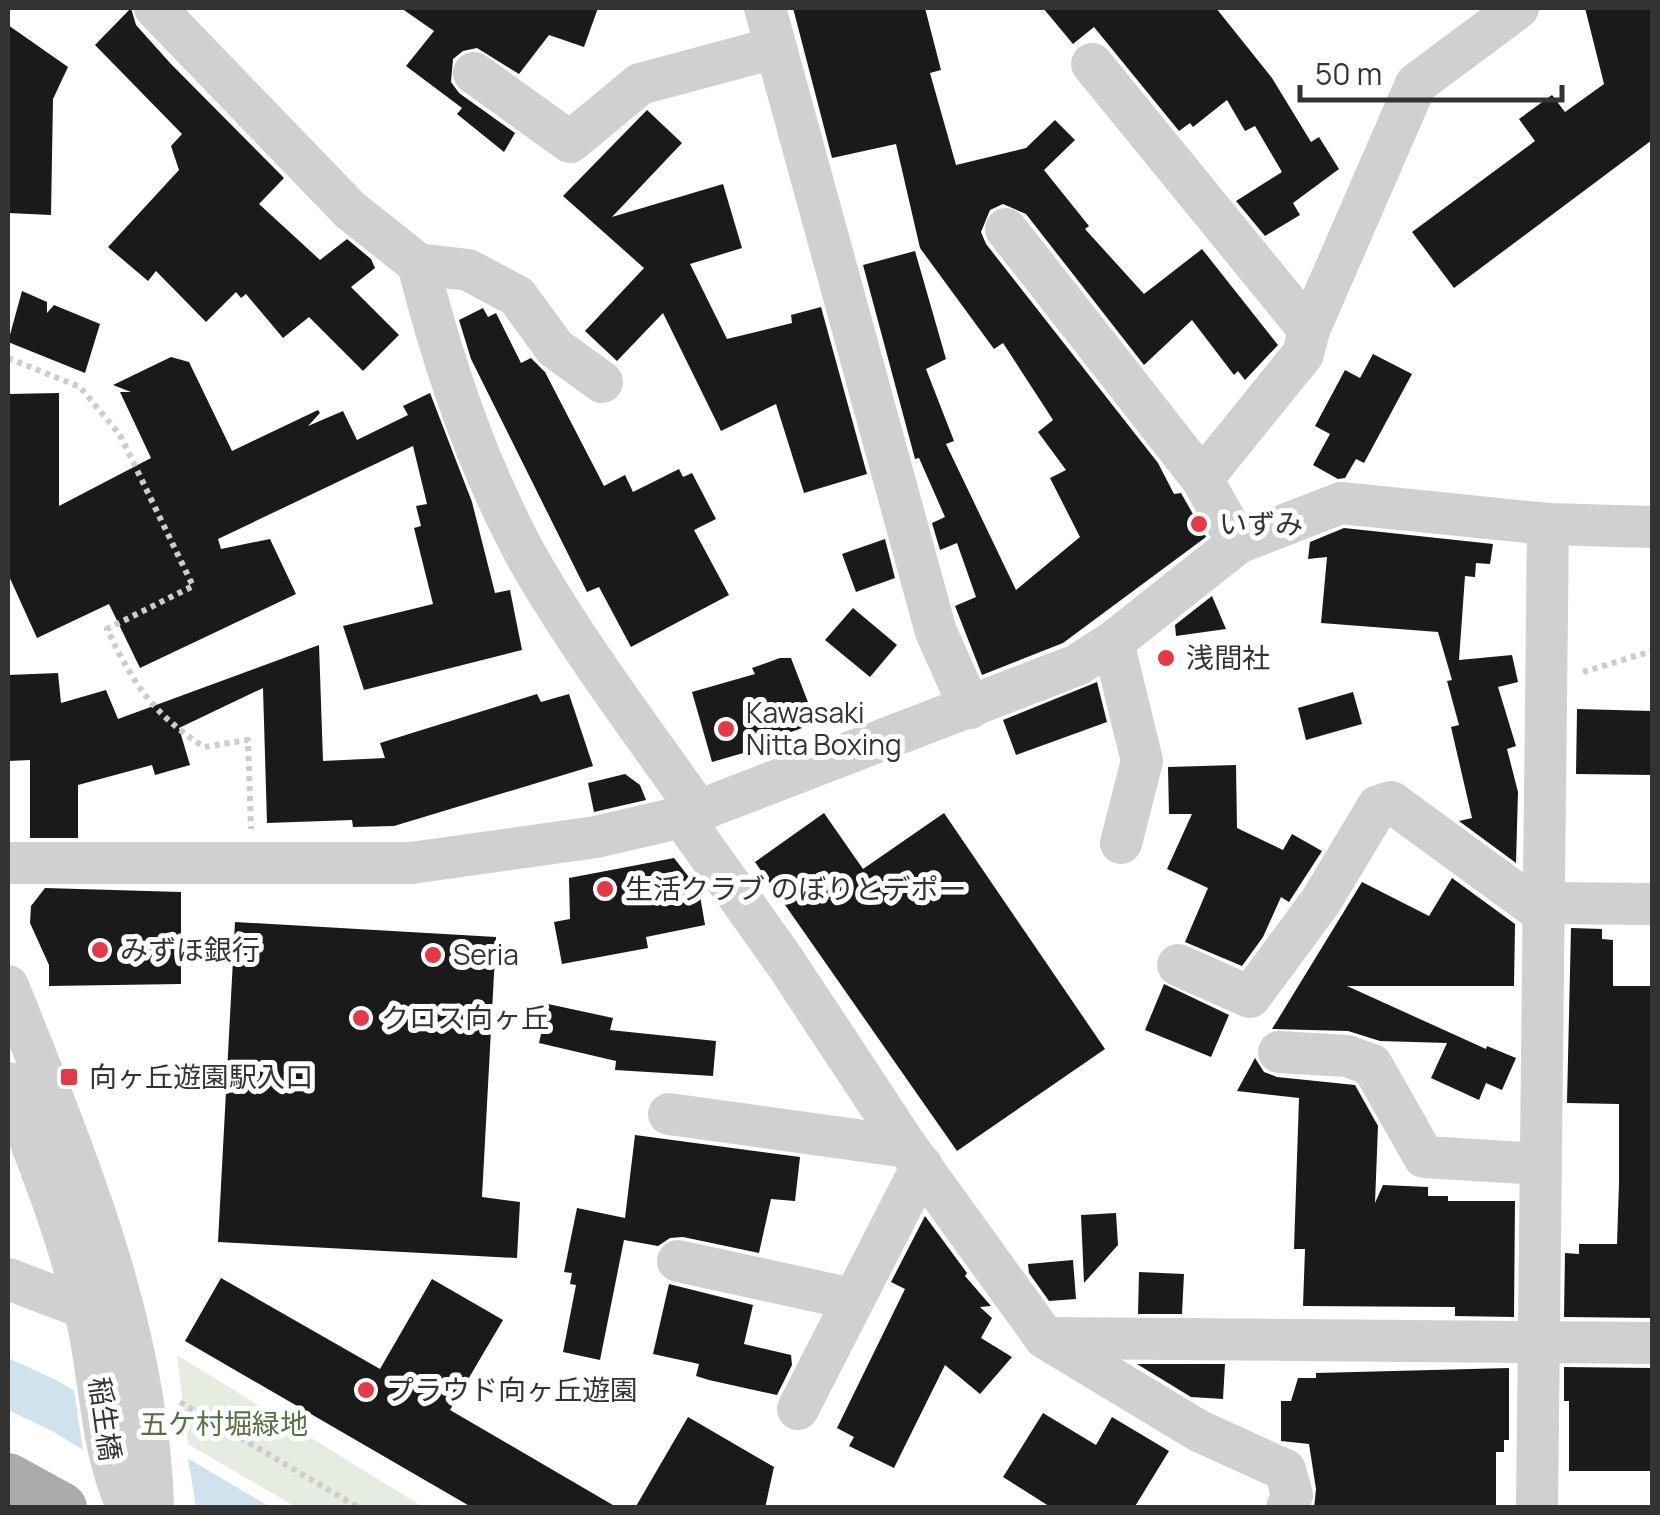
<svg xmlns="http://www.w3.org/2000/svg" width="1660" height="1515" viewBox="0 0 1660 1515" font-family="Manrope,'Noto Sans JP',sans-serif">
	<rect width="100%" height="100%" fill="#fff"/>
	<path fill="#e6ecdf" d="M177 1355 423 1507H296L188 1444Z"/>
	<path fill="#cfe2ee" d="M8 1358 56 1380 270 1507H178L52 1431 8 1410Z"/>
	<path fill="#fff" d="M73 1384 187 1452 196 1507H178L84 1456Z"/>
	<g fill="#1a1a1a">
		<path d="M131 8 136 25 170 63 284 178 259 204 320 260 347 239 371 259 375 268 351 287 399 335 363 371 309 317 283 338 246 294 241 298 236 292 206 322 156 271 148 281 108 247 179 170 171 146 182 134 95 45Z"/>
		<path d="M401 8H598L584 47 549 35 519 74 477 48 463 51 453 59 451 82 459 93 515 133 504 152 457 114 462 108 406 66 434 31Z"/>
		<path d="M793 8H925L941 70 930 73 956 165 1026 148 1055 120 1075 140 1044 170 1089 226 1085 229 1144 294 1202 249 1278 345 1245 380 1238 371 1234 375 1192 320 1144 365 1026 214 1003 204 990 210 981 232 986 244 1158 463 1174 494 1181 493 1206 537 1063 643 982 675 955 606 976 597 957 543 940 550 932 523 945 517 919 458 915 459 863 265 915 251 946 359 926 369 954 441 946 444 1016 590 1080 537 1050 478 1066 470 1038 432 1053 420 1003 343 994 349 920 248 896 144 832 158Z"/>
		<path d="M1043 8H1216L1272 78 1311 142 1319 137 1339 169 1293 203 1300 215 1265 236 1236 201 1282 172 1255 126 1245 131 1227 100 1193 127 1190 123 1179 131 1094 27 1073 44Z"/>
		<path d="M1585 8H1652V140L1454 288 1412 232 1535 141 1519 119 1552 95 1565 112 1604 84Z"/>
		<path d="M8 25 68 67 53 99 51 215 8 213Z"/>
		<path d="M647 110 682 143 612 217 723 184 742 248 690 264 727 339 792 323 791 315 821 307 867 474 804 493 776 404 721 431 663 313 617 361 585 331 644 268 563 196Z"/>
		<path d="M22 291 47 302V313L54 305 100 324 85 373 8 342Z"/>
		<path d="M483 308 488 317 496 313 521 363 531 358 545 372 604 486 625 475 633 492 679 469 683 477 692 473 716 519 694 530 729 595 631 647 599 587 587 592 471 359 459 320Z"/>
		<path d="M1373 354 1412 374 1364 463 1356 459 1345 478 1338 479 1313 465 1330 434 1315 426 1345 370 1360 378Z"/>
		<path d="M171 357 189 362 232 451 318 410 320 413 308 426 343 411 357 440 408 415 403 406 430 393 472 502 495 593 510 590 522 650 364 690 343 626 433 604 414 528 421 526 416 506 427 504 413 446 218 539 221 549 270 539 296 594 140 668 109 604 37 638 8 574V394L59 393V506L151 458 120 392H131L113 385Z"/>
		<path d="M1344 528 1493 544 1490 564 1476 563 1475 577 1465 576 1459 660 1512 655 1518 682 1498 687 1516 746 1507 749 1518 792 1516 863 1459 821 1472 818 1451 727 1459 725 1447 681 1452 680 1438 632 1321 623 1327 557 1308 559 1310 542Z"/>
		<path d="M885 539 895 578 856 592 842 554Z"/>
		<path d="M1212 596 1226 629 1176 636 1175 625Z"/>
		<path d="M853 608 897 645 870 677 825 640Z"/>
		<path d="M319 645 323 761 385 758 380 743 537 694 541 702 569 694 593 766 394 826 353 827 352 820 267 823 263 688 179 728 190 765 155 775 152 765 78 785V838H30V760L8 761V675L58 673 61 703 106 690 118 719Z"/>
		<path d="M780 658H791L816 723 763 742 764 747 712 762 692 692 755 674 752 668Z"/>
		<path d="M1097 682 1107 722 1016 755 1003 720Z"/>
		<path d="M1353 692 1362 724 1306 740 1298 708Z"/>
		<path d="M1577 709 1652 711V775L1576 774Z"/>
		<path d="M1236 765 1237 828 1283 850 1292 834 1322 851 1289 902 1281 897 1263 937 1242 966 1185 942 1208 888 1167 869 1192 814H1169L1168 767Z"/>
		<path d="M625 774 640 785 646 800 594 812 588 783Z"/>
		<path d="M824 813 863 869 944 813 1105 1049 957 1151 755 862Z"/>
		<path d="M674 858 699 890 705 925 646 937 648 948 562 964 554 922 570 919 569 878Z"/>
		<path d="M1452 878 1515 924 1514 986H1347L1486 1049 1487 1046 1516 1058 1502 1090 1486 1083 1479 1100 1431 1078 1447 1043 1380 1041 1348 1031 1272 1029 1362 882 1429 916Z"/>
		<path d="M45 888 181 892V984L49 986V965L30 923 31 906Z"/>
		<path d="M235 922 496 937 482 1197 520 1202 517 1258 218 1242Z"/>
		<path d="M1571 928 1602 929V939L1613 940V986H1652V1318L1564 1317 1565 1253 1579 1254V1244H1617L1619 1183V1104L1567 1103Z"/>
		<path d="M1164 984 1229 1015 1211 1057 1145 1030Z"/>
		<path d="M548 1004 613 1018 610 1030 716 1041 713 1076 615 1070 616 1061 539 1043Z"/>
		<path d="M1255 1058 1264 1072 1277 1077 1355 1085 1378 1126 1375 1203 1383 1185 1428 1187V1196H1448V1201H1515L1514 1317 1455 1316V1307L1303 1306 1305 1249H1294L1299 1098 1237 1091Z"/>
		<path d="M635 1135 800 1157 795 1201 771 1199 759 1253 683 1237 670 1238 658 1246 624 1240 600 1360 563 1352 576 1285 570 1284 572 1273 564 1272 577 1208 625 1218Z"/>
		<path d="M1116 1213 1118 1245 1084 1283 1081 1215Z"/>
		<path d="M925 1216 967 1273 965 1276 991 1306 980 1307 992 1318 981 1338 1012 1357 980 1394 945 1365 894 1468 849 1446 854 1437 837 1428 905 1289 891 1282Z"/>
		<path d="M1073 1260 1076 1299 1049 1301 1029 1273 1028 1264Z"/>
		<path d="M1139 1272 1184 1274 1182 1314H1138Z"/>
		<path d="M221 1278 380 1369 432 1279 503 1320 450 1410 618 1508H473L185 1341Z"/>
		<path d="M669 1284 753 1305 744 1344 791 1355 792 1365 777 1395 709 1380 696 1376 699 1364 653 1354Z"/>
		<path d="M1137 1364H1225L1223 1399 1191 1397Z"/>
		<path d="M1564 1367 1652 1368V1471H1569V1401H1564Z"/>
		<path d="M1509 1368V1440H1504V1452H1496V1507L1314 1508 1316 1489 1309 1444 1281 1441V1401H1291L1298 1378H1316V1373Z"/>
		<path d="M1043 1413 1096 1445 1112 1417 1169 1451 1134 1508H1052L1003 1477Z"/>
		<path d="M688 1417 774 1467 765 1508H635Z"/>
	</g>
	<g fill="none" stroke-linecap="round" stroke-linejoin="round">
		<g stroke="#cdcdcd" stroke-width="6" stroke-dasharray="5 5" stroke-linecap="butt">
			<path d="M8 358 80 387 120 435 193 586 107 629C134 685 152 713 204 747L248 740 251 829"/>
			<path d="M1583 672 1652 651"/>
			<path d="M180 1402 359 1508"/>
		</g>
		<g stroke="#d0d0d0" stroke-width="42">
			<path d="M155 8 350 210 418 264 468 270 517 296 555 348 602 382"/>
			<path d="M765 8 936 632 970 708"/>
			<path d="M1092 64 1309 330"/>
			<path d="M474 73 570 142 640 84 774 48"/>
			<path d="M1006 229 1202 479 1238 543"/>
			<path d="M418 264C443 364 477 465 527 557 577 645 640 728 698 810"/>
			<path d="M1202 479 1303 354 1309 330 1416 84 1518 8"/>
			<path d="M1113 642 1142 761 1121 843"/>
			<path d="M682 817 785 962 907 1147 1045 1338 1199 1431 1285 1470 1292 1495 1287 1508"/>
			<path d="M8 863H411L596 837 682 817 1077 665 1113 642 1238 543 1341 503 1548 524 1652 527"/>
			<path d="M1543 903 1652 904"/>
			<path d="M1178 965 1250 997 1321 901 1378 806 1391 802 1543 913"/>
			<path d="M8 986C75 1154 148 1324 153 1508"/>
			<path d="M1279 1052 1347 1056 1372 1065 1424 1157 1541 1164"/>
			<path d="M8 1083C37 1159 69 1235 86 1315 101 1378 100 1449 128 1508"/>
			<path d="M669 1114 907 1147"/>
			<path d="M678 1261 852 1299"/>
			<path d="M8 1279 85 1308"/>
			<path d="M1045 1338 1652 1343"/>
			<path d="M798 1409 922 1166"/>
			<path d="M1537 1508 1548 524"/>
		</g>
		<path stroke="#ababab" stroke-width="52" d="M8 1479 61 1508"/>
	</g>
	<g fill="#e63946" stroke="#fff" stroke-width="4">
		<circle cx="1199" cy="524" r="10"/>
		<circle cx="1166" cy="658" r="10"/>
		<circle cx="726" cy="729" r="10"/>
		<circle cx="605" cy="889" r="10"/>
		<circle cx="100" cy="950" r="10"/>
		<circle cx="433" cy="955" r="10"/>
		<circle cx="361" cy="1018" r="10"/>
		<rect x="59" y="1067" width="20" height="20" rx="5"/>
		<circle cx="366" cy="1390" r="10"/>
	</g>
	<g text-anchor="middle" stroke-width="10" stroke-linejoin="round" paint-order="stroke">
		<g font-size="28" fill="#333" stroke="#fff" text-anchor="start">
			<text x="1219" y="534">いずみ</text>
			<text x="1186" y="668">浅間社</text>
			<text x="746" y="723">Kawasaki<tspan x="746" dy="32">Nitta Boxing</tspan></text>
			<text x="625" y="899">生活クラブ のぼりとデポー</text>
			<text x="120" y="960">みずほ銀行</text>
			<text x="453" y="965">Seria</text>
			<text x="381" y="1028">クロス向ヶ丘</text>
			<text x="89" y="1087">向ヶ丘遊園駅入口</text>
			<text x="386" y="1400">プラウド向ヶ丘遊園</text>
		</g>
		<g font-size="28" fill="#333" stroke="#fff">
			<text transform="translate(105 1419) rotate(82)" y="10">稲生橋</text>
		</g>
		<g font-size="28" fill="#56703f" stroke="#fff">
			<text x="224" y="1434">五ケ村堀緑地</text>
		</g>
	</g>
	<rect width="1660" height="1515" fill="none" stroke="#333333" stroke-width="20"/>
	<path d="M1300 85v15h262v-15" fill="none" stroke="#333333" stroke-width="5"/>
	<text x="1315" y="85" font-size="30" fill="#333333" stroke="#ffffff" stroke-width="8" paint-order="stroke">50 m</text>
</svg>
